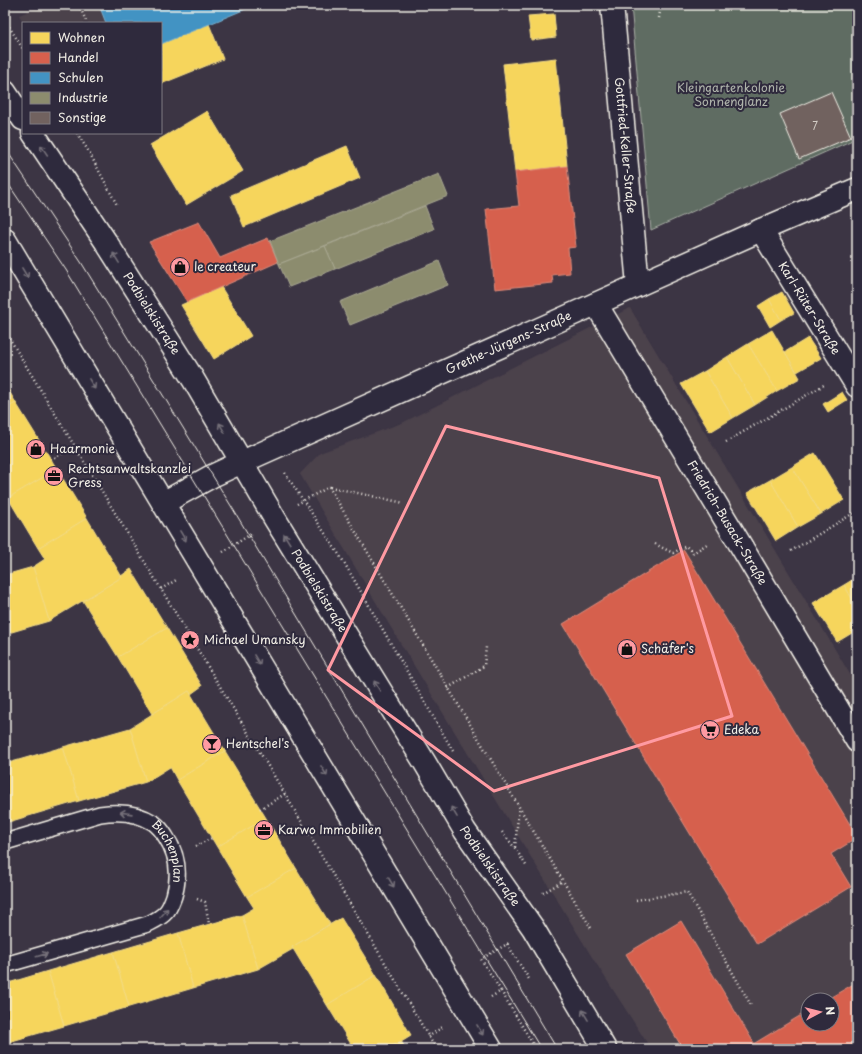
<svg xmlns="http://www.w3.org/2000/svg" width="862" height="1054" viewBox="0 0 862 1054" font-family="'Playpen Sans',sans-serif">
	<rect width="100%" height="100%" fill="#3c3544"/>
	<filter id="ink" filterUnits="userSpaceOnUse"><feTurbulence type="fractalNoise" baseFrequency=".025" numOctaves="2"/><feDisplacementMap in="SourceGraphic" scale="8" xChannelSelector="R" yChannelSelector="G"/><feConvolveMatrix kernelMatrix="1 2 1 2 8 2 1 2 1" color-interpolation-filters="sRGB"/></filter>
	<g filter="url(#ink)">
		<g fill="#4c424c" fill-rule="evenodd">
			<path d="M44 5H256L161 44V23H24L19 15Z"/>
			<path d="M630 308 857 686V1049H651L592 957 396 636 300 474 320 453 402 423ZM808 1000H832V1024H808Z"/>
		</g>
		<path fill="#5e6c62" stroke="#a9aea5" d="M631 5H857V138L651 230Z"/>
		<g fill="#f6d55c" stroke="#f5dd86">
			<path d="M554 14 556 37 531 40 528 16Z"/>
			<path d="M209 24 223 59 161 84V44Z"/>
			<path d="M556 58 567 166 515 172 503 64Z"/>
			<path d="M207 111 243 171 186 205 150 145Z"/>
			<path d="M347 146 360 178 244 227 231 195Z"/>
			<path d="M221 287 251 336 214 359 181 305Z"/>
			<path d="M782 292 794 313 781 320 769 299Z"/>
			<path d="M769 299 781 320 770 327 758 306Z"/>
			<path d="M772 330 800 378 777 391 748 344Z"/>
			<path d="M808 338 821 358 797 372 785 352Z"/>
			<path d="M748 344 777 391 755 405 727 357Z"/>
			<path d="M727 357 755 405 733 418 705 371Z"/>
			<path d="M705 371 733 418 710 432 681 384Z"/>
			<path d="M5 384 16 403 5 409Z"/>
			<path d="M842 392 847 400 828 412 823 404Z"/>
			<path d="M16 403 57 469 8 498 5 493V409Z"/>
			<path d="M815 453 844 500 821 514 792 467Z"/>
			<path d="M792 467 821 514 798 527 770 480Z"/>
			<path d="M57 469 87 518 38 548 8 498Z"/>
			<path d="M770 480 798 527 776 541 747 493Z"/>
			<path d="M87 518 122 577 49 621 33 567 45 559 38 548Z"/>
			<path d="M33 567 49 621 5 634V575Z"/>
			<path d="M131 569 167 628 118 657 83 601 122 577 121 576Z"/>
			<path d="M857 577V607L844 585Z"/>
			<path d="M844 585 857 607V630L837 642 813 603Z"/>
			<path d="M167 628 202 686 191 694 189 691 152 714 118 657Z"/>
			<path d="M189 691 225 751 177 780 170 767 146 782 130 728Z"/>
			<path d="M130 728 146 782 79 801 63 747Z"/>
			<path d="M63 747 79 801 5 823V764Z"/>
			<path d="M225 751 266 818 217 847 177 780Z"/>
			<path d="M266 818 296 868 247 897 217 847Z"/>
			<path d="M296 868 330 924 292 947 293 949 258 969 242 915 254 908 247 897Z"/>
			<path d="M242 915 258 969 193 988 178 933Z"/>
			<path d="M341 918 376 975 327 1005 292 947Z"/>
			<path d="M178 933 193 988 129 1007 113 952Z"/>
			<path d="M113 952 129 1007 64 1026 48 971Z"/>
			<path d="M48 971 64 1026 5 1043V984Z"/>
			<path d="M376 975 411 1035 388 1049H354L327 1005Z"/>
			<path d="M401 1041 406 1049H388Z"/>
		</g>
		<g fill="#d6604d" stroke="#df8c7c">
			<path d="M567 166 576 247 568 248 570 273 552 275 553 283 495 289 486 209 519 206 515 172Z"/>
			<path d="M199 222 220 258 268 238 278 262 187 302 149 242Z"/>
			<path d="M684 550 857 836V838L831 854 851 887 757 944 563 624Z"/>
			<path d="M681 921 754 1043 745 1049H683L626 954Z"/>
			<path d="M857 982V1049H745L808 1011V1024H832V1000H826Z"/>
		</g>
		<path fill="#4393c3" stroke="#78afce" d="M99 5H252L253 6 161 44V23H106Z"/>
		<g fill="#8c8c6e" stroke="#abaa93">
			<path d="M439 174 448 196 279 264 270 241Z"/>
			<path d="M425 206 434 229 335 269 325 246Z"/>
			<path d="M325 246 335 269 289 287 279 264Z"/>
			<path d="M439 261 448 285 350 325 340 302Z"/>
		</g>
		<path fill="#71625f" stroke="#f4f1e8" d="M831 92 851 137 799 159 780 114Z"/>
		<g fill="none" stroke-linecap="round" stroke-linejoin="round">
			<g stroke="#f4f1e8" stroke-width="18">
				<g id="service">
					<path id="s1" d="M5 842 100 814C119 811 137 812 154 823 158 826 163 832 166 837 178 855 180 875 174 896 172 901 170 908 166 912 161 918 154 921 148 924L5 965"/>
				</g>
			</g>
			<g stroke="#f4f1e8" stroke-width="25">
				<g id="minor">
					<path id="s2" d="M612 5 638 285"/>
					<path id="s3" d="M761 230 857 386"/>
					<path id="s4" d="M596 304 731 529 857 741"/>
					<path id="s5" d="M163 503 212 476 242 462 761 230 857 189"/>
				</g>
			</g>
			<g stroke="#f4f1e8" stroke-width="25">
				<g id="secondary">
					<path d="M5 92 23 119"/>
					<path id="s6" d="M33 133 106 242 193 379 275 519 425 763 465 831 533 928 605 1049"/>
					<path d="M5 240 491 1049"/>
				</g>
			</g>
			<g stroke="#f4f1e8" stroke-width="2.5" stroke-dasharray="1 3" stroke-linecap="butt">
				<path d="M79 5 87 23"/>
				<path d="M659 18 661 5"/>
				<path d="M5 20 23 49"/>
				<path d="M77 133 89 152 117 205"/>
				<path d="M5 331 285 794 436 1049"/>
				<path d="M726 442 824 385"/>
				<path d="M51 460 75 446"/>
				<path d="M285 473 342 559 453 751"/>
				<path d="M330 487 404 503"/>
				<path d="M297 504 329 487 591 928"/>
				<path d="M655 544 673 553 686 546 693 553 707 544"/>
				<path d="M791 551 857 511"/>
				<path d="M223 552 251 534"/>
				<path d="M161 589 178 579"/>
				<path d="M852 652 857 650"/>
				<path d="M448 688 484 666 486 647"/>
				<path d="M260 809 285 794"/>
				<path d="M502 832 515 848 527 867"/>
				<path d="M196 846 212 838"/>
				<path d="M515 847 519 807"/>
				<path d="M543 893 563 881"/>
				<path d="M197 899 205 902 209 924"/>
				<path d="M636 900 687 892 752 1007"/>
				<path d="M507 944 529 979"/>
				<path d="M501 991 536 1049"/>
				<path d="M491 997 501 991 481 959 509 943"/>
				<path d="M428 1037 444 1026"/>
				<path d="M633 1043 637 1049"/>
			</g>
			<use href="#service" stroke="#2f2a3d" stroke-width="15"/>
			<use href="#minor" stroke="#2f2a3d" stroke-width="22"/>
			<use href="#secondary" stroke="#2f2a3d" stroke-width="22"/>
			<g stroke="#f4f1e8" stroke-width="1">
				<path d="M5 148 81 262 233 509 557 1049"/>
				<path d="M5 179 66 270 541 1049"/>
			</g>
		</g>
		<defs><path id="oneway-shaft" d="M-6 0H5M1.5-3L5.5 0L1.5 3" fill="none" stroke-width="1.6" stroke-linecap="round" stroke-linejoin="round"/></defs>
		<g stroke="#747079">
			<use href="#oneway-shaft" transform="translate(44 150) rotate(-124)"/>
			<use href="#oneway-shaft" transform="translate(116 258) rotate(-122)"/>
			<use href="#oneway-shaft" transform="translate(25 273) rotate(59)"/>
			<use href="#oneway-shaft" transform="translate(92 384) rotate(59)"/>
			<use href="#oneway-shaft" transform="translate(222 428) rotate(-120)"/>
			<use href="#oneway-shaft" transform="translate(183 536) rotate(59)"/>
			<use href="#oneway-shaft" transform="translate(287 539) rotate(-122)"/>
			<use href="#oneway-shaft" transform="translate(257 660) rotate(59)"/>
			<use href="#oneway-shaft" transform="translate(377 686) rotate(-121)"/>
			<use href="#oneway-shaft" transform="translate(324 771) rotate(59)"/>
			<use href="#oneway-shaft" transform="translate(454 812) rotate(-121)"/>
			<use href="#oneway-shaft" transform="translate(126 813) rotate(-172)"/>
			<use href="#oneway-shaft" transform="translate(391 882) rotate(59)"/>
			<use href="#oneway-shaft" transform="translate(164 913) rotate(-49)"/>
			<use href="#oneway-shaft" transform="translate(42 955) rotate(-16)"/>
			<use href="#oneway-shaft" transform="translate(585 1015) rotate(-121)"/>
			<use href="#oneway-shaft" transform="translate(480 1030) rotate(59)"/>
		</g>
	</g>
	<path fill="none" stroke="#ff9aa2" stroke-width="3" stroke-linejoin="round" d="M446 426 659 478 732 716 494 791 328 670Z"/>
	<defs>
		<g id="shop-disc" transform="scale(1)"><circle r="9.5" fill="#ff9aa2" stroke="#2f2a3d"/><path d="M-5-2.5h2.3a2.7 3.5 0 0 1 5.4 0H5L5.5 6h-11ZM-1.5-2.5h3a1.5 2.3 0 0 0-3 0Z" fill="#111"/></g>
		<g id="office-disc" transform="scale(1)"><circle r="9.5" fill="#ff9aa2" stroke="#2f2a3d"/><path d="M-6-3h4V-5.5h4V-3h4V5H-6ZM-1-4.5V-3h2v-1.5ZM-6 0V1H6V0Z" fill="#111"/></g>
		<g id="sight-disc" transform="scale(1)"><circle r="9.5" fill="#ff9aa2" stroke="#2f2a3d"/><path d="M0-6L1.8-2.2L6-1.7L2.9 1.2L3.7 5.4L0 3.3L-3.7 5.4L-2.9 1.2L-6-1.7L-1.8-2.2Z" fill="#111"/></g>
		<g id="supermarket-disc" transform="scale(1)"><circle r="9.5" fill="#ff9aa2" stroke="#2f2a3d"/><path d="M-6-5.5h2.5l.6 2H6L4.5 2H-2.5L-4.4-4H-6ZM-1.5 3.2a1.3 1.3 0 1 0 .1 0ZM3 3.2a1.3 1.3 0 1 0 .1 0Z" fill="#111"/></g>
		<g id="bar-disc" transform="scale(1)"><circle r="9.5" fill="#ff9aa2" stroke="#2f2a3d"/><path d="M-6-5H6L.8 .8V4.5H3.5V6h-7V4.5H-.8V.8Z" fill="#111"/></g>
	</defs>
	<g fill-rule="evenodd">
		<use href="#shop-disc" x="180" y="267"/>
		<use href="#shop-disc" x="36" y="449"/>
		<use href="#office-disc" x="54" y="476"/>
		<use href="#sight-disc" x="190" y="640"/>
		<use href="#shop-disc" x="627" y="649"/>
		<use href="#supermarket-disc" x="710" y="730"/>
		<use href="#bar-disc" x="212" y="744"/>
		<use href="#office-disc" x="264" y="830"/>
	</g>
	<g text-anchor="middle" stroke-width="4" stroke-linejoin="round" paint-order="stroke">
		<g font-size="10" fill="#d3cdc6">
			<text x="815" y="130">7</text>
		</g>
		<g font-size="12" fill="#b0b5ac" stroke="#2f2a3d">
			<text x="731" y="92">Kleingartenkolonie<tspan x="731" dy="14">Sonnenglanz</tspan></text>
		</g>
		<g font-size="12" fill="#f4f1e8" stroke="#2f2a3d">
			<text dy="4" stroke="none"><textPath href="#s2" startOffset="141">Gottfried-Keller-Straße</textPath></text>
			<text dy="4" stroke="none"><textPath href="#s3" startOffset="92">Karl-Rüter-Straße</textPath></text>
			<text dy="4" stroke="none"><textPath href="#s6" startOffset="216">Podbielskistraße</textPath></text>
			<text dy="4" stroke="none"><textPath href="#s5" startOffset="381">Grethe-Jürgens-Straße</textPath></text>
			<text dy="4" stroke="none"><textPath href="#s4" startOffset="255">Friedrich-Busack-Straße</textPath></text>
			<text dy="4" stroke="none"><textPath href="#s6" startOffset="540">Podbielskistraße</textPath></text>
			<text dy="4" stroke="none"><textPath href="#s1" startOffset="188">Buchenplan</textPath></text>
			<text dy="4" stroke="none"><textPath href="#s6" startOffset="864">Podbielskistraße</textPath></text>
		</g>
		<g font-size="12" fill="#f4f1e8" stroke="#2f2a3d" text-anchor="start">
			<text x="194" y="271">le createur</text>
			<text x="50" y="453">Haarmonie</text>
			<text x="68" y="473">Rechtsanwaltskanzlei<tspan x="68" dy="14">Gress</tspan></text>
			<text x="204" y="644">Michael Umansky</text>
			<text x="641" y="653">Schäfer's</text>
			<text x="724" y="734">Edeka</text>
			<text x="226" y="748">Hentschel's</text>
			<text x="278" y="834">Karwo Immobilien</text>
		</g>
	</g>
	<rect width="862" height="1054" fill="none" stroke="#2f2a3d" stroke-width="20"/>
	<rect x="10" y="10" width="842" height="1034" fill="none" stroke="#f4f1e8" stroke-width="1.5" filter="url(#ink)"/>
	<rect x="22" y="22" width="140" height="112" fill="#2f2a3d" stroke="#7e7a81"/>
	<rect x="30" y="32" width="20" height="12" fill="#f6d55c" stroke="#7e7a81"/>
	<text x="58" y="42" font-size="12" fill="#f4f1e8">Wohnen</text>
	<rect x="30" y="52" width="20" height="12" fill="#d6604d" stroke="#7e7a81"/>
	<text x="58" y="62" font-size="12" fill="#f4f1e8">Handel</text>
	<rect x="30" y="72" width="20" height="12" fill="#4393c3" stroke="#7e7a81"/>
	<text x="58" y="82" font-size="12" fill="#f4f1e8">Schulen</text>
	<rect x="30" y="92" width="20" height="12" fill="#8c8c6e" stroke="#7e7a81"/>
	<text x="58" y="102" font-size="12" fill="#f4f1e8">Industrie</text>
	<rect x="30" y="112" width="20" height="12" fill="#71625f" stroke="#7e7a81"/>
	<text x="58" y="122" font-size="12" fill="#f4f1e8">Sonstige</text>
	<g transform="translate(820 1012) rotate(83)"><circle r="19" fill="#2f2a3d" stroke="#7e7a81"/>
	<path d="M0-3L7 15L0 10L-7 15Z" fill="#ff9aa2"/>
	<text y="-6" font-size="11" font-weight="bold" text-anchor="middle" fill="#f4f1e8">N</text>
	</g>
</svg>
